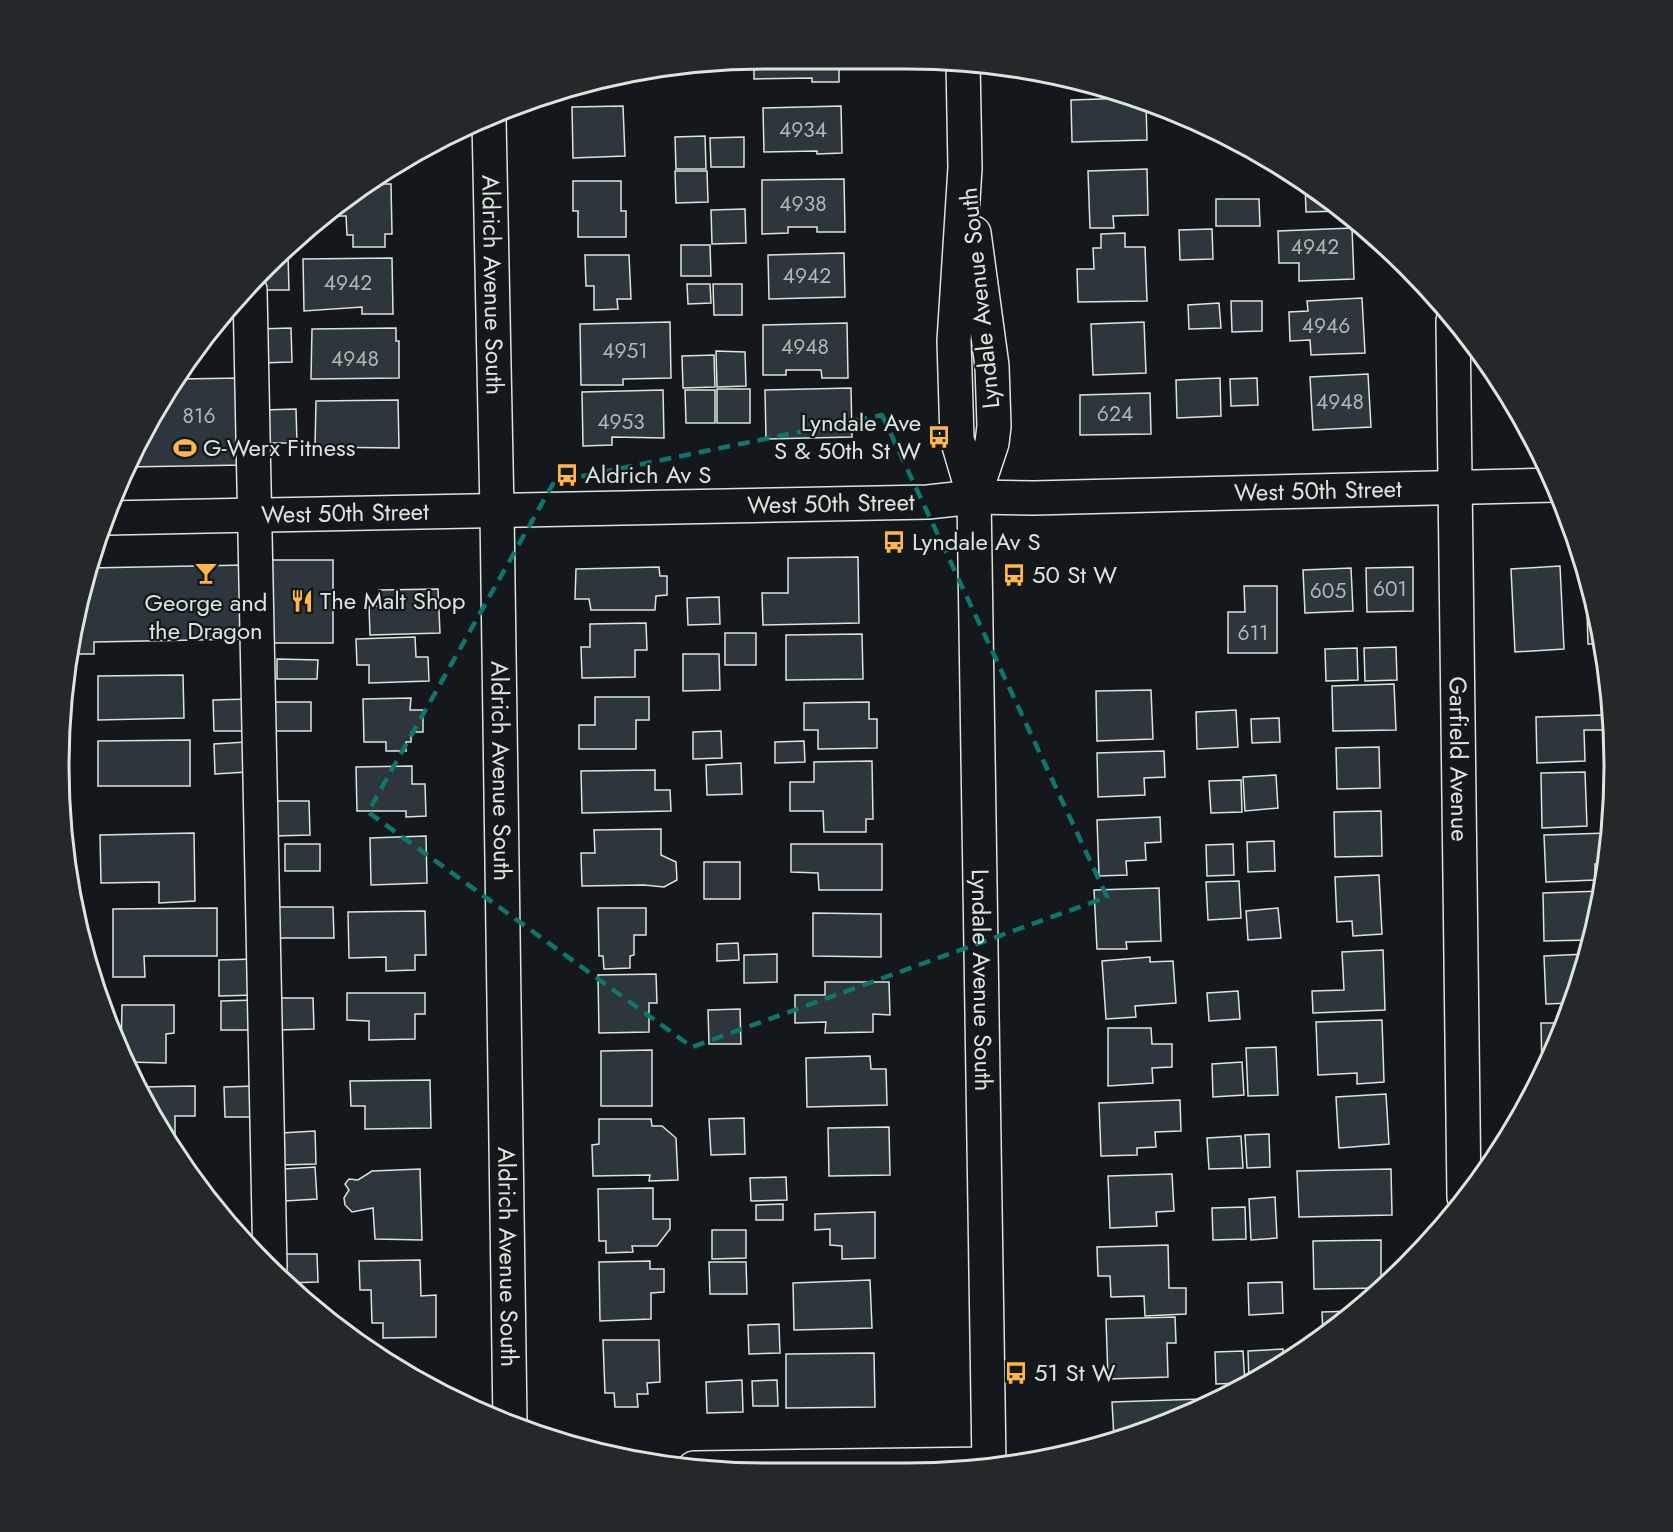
<svg xmlns="http://www.w3.org/2000/svg" width="1673" height="1532" viewBox="0 0 1673 1532" font-family="Jost,sans-serif">
	<rect width="100%" height="100%" fill="#14181c"/>
	<g fill="#2c363c" stroke="#d8e6dc" stroke-width="1.5">
		<path d="M766 58 839 59V82H812V78L754 79V60Z"/>
		<path d="M628 72V83L594 84Z"/>
		<path d="M1132 98 1146 103 1147 140 1072 142 1071 100Z"/>
		<path d="M623 106 625 156 573 158 572 107Z"/>
		<path d="M841 106 842 153 817 154V151L764 152 763 108Z"/>
		<path d="M705 136 706 169H676L675 137Z"/>
		<path d="M744 137V167H711L710 138Z"/>
		<path d="M1147 169 1148 215 1113 216 1114 228H1090L1088 171Z"/>
		<path d="M675 171H707L708 202 676 203Z"/>
		<path d="M844 179 845 232H817V227H788V233L762 234V180Z"/>
		<path d="M573 181H621V211H626V237H578V211H573Z"/>
		<path d="M1305 182 1340 211 1306 212Z"/>
		<path d="M369 184H391L392 234H385V247H353V235H347L346 216H339V203Z"/>
		<path d="M1216 199H1259L1260 226H1216Z"/>
		<path d="M745 209 746 243 712 244 711 210Z"/>
		<path d="M1352 228 1354 279 1299 281V263H1279L1278 231Z"/>
		<path d="M1212 229 1213 259 1180 260 1179 230Z"/>
		<path d="M1125 233V247H1145L1147 301 1078 302 1077 269H1094L1093 248H1101V234Z"/>
		<path d="M681 245H710L711 276H681Z"/>
		<path d="M844 253 845 297 769 299 768 255Z"/>
		<path d="M585 255H629L631 299H617L618 309 594 310V286H586Z"/>
		<path d="M284 256H288L289 290H256V284Z"/>
		<path d="M392 258 393 314H362V307L304 311 303 259Z"/>
		<path d="M687 284H710L711 303 688 304Z"/>
		<path d="M713 284H742V315H714Z"/>
		<path d="M1362 298 1365 353 1311 355 1310 340 1290 341 1289 312 1308 311 1307 301Z"/>
		<path d="M1231 301H1262V331L1232 332Z"/>
		<path d="M1219 303 1221 328 1189 329 1188 305Z"/>
		<path d="M230 310V322H218Z"/>
		<path d="M670 322 671 378 623 379V385H581L580 324Z"/>
		<path d="M1144 322 1146 373 1093 375 1091 324Z"/>
		<path d="M847 323 848 378H822L821 370H786V375H763V325Z"/>
		<path d="M291 328 292 362 258 363V329Z"/>
		<path d="M396 328V341H399V378L311 379 312 329Z"/>
		<path d="M716 351 745 352 746 386 717 387Z"/>
		<path d="M714 355 715 387 683 388 682 356Z"/>
		<path d="M1368 374 1371 427 1313 430 1310 377Z"/>
		<path d="M243 378 244 465 126 467 132 453 178 379Z"/>
		<path d="M1220 378 1221 416 1177 418 1176 380Z"/>
		<path d="M1257 378 1258 405 1231 406 1230 379Z"/>
		<path d="M851 388 852 437 766 439 765 390Z"/>
		<rect x="717" y="389" width="33" height="34"/>
		<path d="M663 390 664 438 612 437V445L583 446 582 392Z"/>
		<path d="M685 390H715V423H686Z"/>
		<path d="M1150 393 1151 434 1080 435V395Z"/>
		<path d="M398 400 399 448 315 447 316 401Z"/>
		<path d="M296 409 297 443H263L262 410Z"/>
		<path d="M858 557 859 623 763 625 762 593H788V558Z"/>
		<path d="M270 560H333V643H271Z"/>
		<path d="M245 565 246 639 94 642V654H73L83 583 88 568Z"/>
		<path d="M1560 566 1564 649 1515 652 1511 569Z"/>
		<path d="M659 567 660 576H667V595L656 596 655 610H591L589 599H575L576 569Z"/>
		<path d="M1413 567V611L1367 612 1366 568Z"/>
		<path d="M1351 568 1353 611 1305 613 1303 570Z"/>
		<path d="M1586 578 1601 628 1602 644H1588Z"/>
		<path d="M1244 586H1277V653H1228V612H1245Z"/>
		<path d="M438 589 440 633 370 635 369 606H379V590Z"/>
		<path d="M719 597 720 624 688 625 687 598Z"/>
		<path d="M646 623 647 650H635V677L582 678 581 647H590V624Z"/>
		<rect x="725" y="633" width="31" height="32"/>
		<path d="M862 634 863 679 786 680V635Z"/>
		<path d="M415 637 416 657H428L429 681 369 683V665H357L356 639Z"/>
		<path d="M1396 647 1397 680 1365 681 1364 648Z"/>
		<path d="M1357 648 1358 680 1326 681 1325 649Z"/>
		<path d="M683 654H719L720 690 683 691Z"/>
		<path d="M277 659 318 660 317 679H277Z"/>
		<path d="M183 675 184 718 98 720V676Z"/>
		<path d="M1394 684 1396 730 1333 731 1332 686Z"/>
		<path d="M1151 690 1153 739 1097 741 1096 691Z"/>
		<path d="M595 697H649V720H636V749H579V725H595Z"/>
		<path d="M411 698 410 710H423V732H411V742H406V751H386V742H364L363 699Z"/>
		<path d="M250 699 251 731H214L213 700Z"/>
		<rect x="275" y="702" width="36" height="29"/>
		<path d="M869 702V719H877V748L818 749V730H804V703Z"/>
		<path d="M1236 710 1238 747 1197 749 1196 712Z"/>
		<path d="M1603 715V730H1584L1585 761 1537 763 1536 717Z"/>
		<path d="M1279 718 1280 742 1252 743 1251 719Z"/>
		<path d="M721 731 722 758 693 759V732Z"/>
		<path d="M190 740V786H98V741Z"/>
		<path d="M804 741 805 762 775 763V742Z"/>
		<path d="M246 742 247 772 215 774 214 744Z"/>
		<path d="M1379 747 1380 788 1337 789 1336 748Z"/>
		<path d="M1164 751 1165 777 1144 778 1145 795 1098 797 1097 753Z"/>
		<path d="M872 761 873 819H866V832H824L823 811H790V782H814V762Z"/>
		<path d="M741 763 742 794 707 795 706 765Z"/>
		<path d="M412 766V784H425L426 816 406 817V811H357L356 767Z"/>
		<path d="M655 770V790H670L671 811 582 813 581 771Z"/>
		<path d="M1585 772 1587 826 1542 828 1541 773Z"/>
		<path d="M1276 775 1278 808 1245 811 1243 777Z"/>
		<path d="M1241 780 1242 812 1211 813 1209 781Z"/>
		<path d="M273 801H309L310 835 274 836Z"/>
		<path d="M1381 811 1382 856 1335 857 1334 812Z"/>
		<path d="M1160 817 1161 842 1145 843 1146 860 1126 861 1127 875 1099 876 1097 820Z"/>
		<path d="M661 829V855L676 862 677 880 664 887 644 885 582 886 581 853H595L594 830Z"/>
		<path d="M194 833 195 901 159 903V882L101 883 100 835Z"/>
		<path d="M1608 833 1605 864H1595V880L1546 882 1544 835Z"/>
		<path d="M426 836 427 883 371 885 370 838Z"/>
		<path d="M1274 841 1275 871 1248 872 1247 842Z"/>
		<rect x="285" y="844" width="35" height="27"/>
		<path d="M791 844H882V890H819L818 873 791 872Z"/>
		<path d="M1233 844 1234 875 1207 876 1206 845Z"/>
		<rect x="704" y="862" width="36" height="37"/>
		<path d="M1379 875 1382 934 1353 936 1352 921 1337 922 1335 877Z"/>
		<path d="M1239 881 1241 918 1208 920 1206 882Z"/>
		<path d="M1159 888 1161 941 1126 942 1127 949H1097L1094 890Z"/>
		<path d="M1602 891 1601 904 1590 940 1544 941 1543 893Z"/>
		<path d="M279 907H333L334 938H280Z"/>
		<path d="M217 908V956H144L145 977H113V909Z"/>
		<path d="M598 908H646V935H634V955L630 956V968L604 969 603 956H599Z"/>
		<path d="M1278 908 1281 938 1248 940 1246 911Z"/>
		<path d="M425 911 426 955H415V970L386 971V957L349 958 348 912Z"/>
		<path d="M813 913 881 914V957L813 956Z"/>
		<path d="M738 943 739 960 717 961V944Z"/>
		<path d="M1383 950 1385 1010 1313 1013 1312 991 1344 990 1342 952Z"/>
		<path d="M777 954V982L744 983V955Z"/>
		<path d="M1586 954 1571 1003 1546 1004 1544 956Z"/>
		<path d="M1150 957V962L1173 961 1176 1003 1135 1006 1136 1017 1106 1019 1102 961Z"/>
		<path d="M256 959 257 995 219 996V960Z"/>
		<path d="M656 974 657 1003H649V1032L599 1033 598 975Z"/>
		<path d="M825 982H889L890 1015 873 1014V1032L825 1033 826 1022 795 1023V995H825Z"/>
		<path d="M1238 991 1240 1019 1209 1021 1207 993Z"/>
		<path d="M347 993H425V1014H415V1039L369 1040V1021L347 1020Z"/>
		<path d="M278 998H313L314 1029 279 1030Z"/>
		<path d="M256 1000V1030H221V1001Z"/>
		<path d="M122 1005H174V1033L166 1034V1063L127 1062 121 1052Z"/>
		<path d="M740 1009 741 1044H709L708 1010Z"/>
		<path d="M1382 1020 1384 1082 1357 1084V1073L1318 1075 1316 1022Z"/>
		<path d="M1541 1023H1565L1561 1036 1542 1071Z"/>
		<path d="M1108 1028H1151L1152 1044H1172V1067L1152 1068 1153 1083 1108 1086Z"/>
		<path d="M1276 1047 1278 1095 1248 1096 1246 1048Z"/>
		<path d="M652 1050V1106H601V1051Z"/>
		<path d="M870 1056 871 1069H886L887 1105 807 1107 806 1058Z"/>
		<path d="M1242 1062 1244 1095 1213 1097 1212 1064Z"/>
		<path d="M430 1080 431 1128 365 1129V1106H351L350 1081Z"/>
		<path d="M195 1086V1116H175V1142H173L141 1087Z"/>
		<path d="M257 1086 258 1117H225L224 1087Z"/>
		<path d="M1386 1094 1389 1144 1339 1148 1336 1097Z"/>
		<path d="M1180 1100 1181 1131 1155 1132 1156 1147 1137 1148V1155L1101 1156 1099 1103Z"/>
		<path d="M744 1118 745 1154 711 1155 709 1119Z"/>
		<path d="M599 1119H651L652 1126H662L676 1138 678 1180 649 1181 650 1175 593 1176 592 1145 599 1144Z"/>
		<path d="M889 1127 890 1175 829 1176 828 1128Z"/>
		<path d="M315 1131 316 1164 282 1165 281 1133Z"/>
		<path d="M1269 1134 1270 1167 1247 1168 1245 1135Z"/>
		<path d="M1241 1136 1243 1168 1209 1169 1207 1138Z"/>
		<path d="M315 1167 317 1199 285 1201 284 1169Z"/>
		<path d="M420 1169 422 1240 375 1239 373 1208 352 1212 345 1205 344 1198 349 1190 345 1184 349 1179 358 1180 372 1171Z"/>
		<path d="M1391 1169 1392 1215 1299 1217 1297 1171Z"/>
		<path d="M1172 1174 1174 1211 1156 1212 1157 1226 1110 1228 1108 1176Z"/>
		<path d="M786 1177 787 1200 751 1201 750 1178Z"/>
		<path d="M653 1188V1219H670V1229L657 1246H632L633 1252 606 1253V1241H599L598 1189Z"/>
		<path d="M1275 1197 1277 1238 1251 1240 1249 1199Z"/>
		<path d="M783 1204V1220H756V1205Z"/>
		<path d="M1245 1207 1246 1239 1213 1240 1212 1208Z"/>
		<path d="M875 1212V1258L842 1259V1246L830 1245V1229L815 1230V1214Z"/>
		<path d="M712 1230H746V1258L712 1259Z"/>
		<path d="M1381 1240V1288L1314 1289 1313 1241Z"/>
		<path d="M1168 1245 1169 1288H1186V1314L1145 1316 1144 1296 1111 1297 1110 1276H1098L1097 1247Z"/>
		<path d="M281 1254H317L318 1282 286 1283 282 1279Z"/>
		<path d="M420 1260 421 1296 436 1295V1337L383 1338V1323H372L371 1290H360L359 1261Z"/>
		<path d="M650 1261V1269H664V1292L651 1293V1319L600 1321 599 1262Z"/>
		<path d="M709 1262H746L747 1294H710Z"/>
		<path d="M870 1280 872 1328 794 1330 793 1283Z"/>
		<path d="M1282 1282 1283 1313 1249 1315 1248 1283Z"/>
		<path d="M1353 1311 1323 1336 1322 1312Z"/>
		<path d="M1175 1317 1176 1343H1167L1168 1377 1108 1379 1106 1319Z"/>
		<path d="M779 1324 780 1353 749 1354 748 1325Z"/>
		<path d="M603 1340H659L660 1382 647 1383 648 1394H637L638 1407H615L614 1393H605Z"/>
		<path d="M1283 1349V1363L1249 1382 1248 1351Z"/>
		<path d="M1243 1351 1245 1383 1216 1384 1215 1352Z"/>
		<path d="M874 1353 875 1407 786 1408V1354Z"/>
		<path d="M742 1380 743 1412 707 1413 706 1382Z"/>
		<path d="M777 1380 778 1406H753L752 1381Z"/>
		<path d="M1202 1399V1407L1178 1420 1114 1439 1112 1402Z"/>
	</g>
	<g fill="none" stroke-linecap="round" stroke-linejoin="round">
		<g stroke="#d8e6dc" stroke-width="36">
			<g id="minor">
				<path id="s1" d="M489 119 497 512 510 1423"/>
				<path d="M250 290 270 1267"/>
				<path id="s2" d="M1453 321 1464 1197"/>
				<path id="s3" d="M974 497 1034 498 1555 485"/>
				<path d="M694 1468 989 1464"/>
			</g>
		</g>
		<g stroke="#d8e6dc" stroke-width="36">
			<g id="major">
				<path id="s4" d="M963 61 965 168 954 341 957 439 974 497 989 1465"/>
				<path d="M974 497 992 443 994 426 992 366 974 233"/>
				<path id="s5" d="M107 518 928 502 974 497"/>
			</g>
		</g>
		<use href="#minor" stroke="#14181c" stroke-width="33"/>
		<use href="#major" stroke="#14181c" stroke-width="33"/>
	</g>
	<path fill="none" stroke="#0f766e" stroke-width="4.5" stroke-dasharray="12 8" stroke-linejoin="round" d="M882 415 1107 897 692 1047 368 812 554 482Z"/>
	<defs>
		<g id="bus-bare" transform="scale(1.8)"><path d="M-5-6H5V4H4V6H2V4H-2V6H-4V4H-5ZM-3.5-4V0h7V-4ZM-3.5 1.2v1.5H-2V1.2ZM2 1.2v1.5H3.5V1.2Z" fill="#ffb74d" stroke="#14181c" stroke-width="2.5" paint-order="stroke"/></g>
		<g id="stadium-bare" transform="scale(1.8)"><path d="M0-5a6.5 5 0 1 0 0 10a6.5 5 0 1 0 0-10ZM-3.5-1.8h7v3.6h-7Z" fill="#ffb74d" stroke="#14181c" stroke-width="2.5" paint-order="stroke"/></g>
		<g id="bar-bare" transform="scale(1.8)"><path d="M-6-5H6L.8 .8V4.5H3.5V6h-7V4.5H-.8V.8Z" fill="#ffb74d" stroke="#14181c" stroke-width="2.5" paint-order="stroke"/></g>
		<g id="restaurant-bare" transform="scale(1.8)"><path d="M-5-6h1v4h1v-4h1v4h1v-4h1v5L-1.5 .5V6h-2V.5L-5-1ZM5-6V6H3V1.5H1.5Q1.5-4 5-6Z" fill="#ffb74d" stroke="#14181c" stroke-width="2.5" paint-order="stroke"/></g>
	</defs>
	<g fill-rule="evenodd">
		<use href="#bus-bare" x="939" y="437"/>
		<use href="#stadium-bare" x="185" y="448"/>
		<use href="#bus-bare" x="567" y="475"/>
		<use href="#bus-bare" x="894" y="542"/>
		<use href="#bar-bare" x="206" y="573"/>
		<use href="#bus-bare" x="1014" y="575"/>
		<use href="#restaurant-bare" x="302" y="601"/>
		<use href="#bus-bare" x="1016" y="1373"/>
	</g>
	<g text-anchor="middle" stroke-width="4.5" stroke-linejoin="round" paint-order="stroke">
		<g font-size="21" fill="#adbab4">
			<text x="803" y="137">4934</text>
			<text x="803" y="211">4938</text>
			<text x="1315" y="254">4942</text>
			<text x="807" y="283">4942</text>
			<text x="348" y="290">4942</text>
			<text x="1326" y="333">4946</text>
			<text x="805" y="354">4948</text>
			<text x="625" y="358">4951</text>
			<text x="355" y="366">4948</text>
			<text x="1340" y="409">4948</text>
			<text x="1115" y="421">624</text>
			<text x="199" y="423">816</text>
			<text x="621" y="429">4953</text>
			<text x="1390" y="596">601</text>
			<text x="1328" y="598">605</text>
			<text x="1253" y="640">611</text>
		</g>
		<g font-size="24" fill="#d8e6dc" stroke="#14181c">
			<text dy="8" stroke="none"><textPath href="#s1" startOffset="166">Aldrich Avenue South</textPath></text>
			<text transform="translate(980 298) rotate(-96)" y="8">Lyndale Avenue South</text>
			<text dy="8" stroke="none"><textPath href="#s3" startOffset="344">West 50th Street</textPath></text>
			<text dy="8" stroke="none"><textPath href="#s5" startOffset="724">West 50th Street</textPath></text>
			<text dy="8" stroke="none"><textPath href="#s5" startOffset="238">West 50th Street</textPath></text>
			<text dy="8" stroke="none"><textPath href="#s2" startOffset="438">Garfield Avenue</textPath></text>
			<text dy="8" stroke="none"><textPath href="#s1" startOffset="652">Aldrich Avenue South</textPath></text>
			<text dy="8" stroke="none"><textPath href="#s4" startOffset="922">Lyndale Avenue South</textPath></text>
			<text dy="8" stroke="none"><textPath href="#s1" startOffset="1138">Aldrich Avenue South</textPath></text>
		</g>
		<g font-size="24" fill="#d8e6dc" stroke="#14181c" text-anchor="start">
			<text x="921" y="431" text-anchor="end">Lyndale Ave<tspan x="921" dy="28">S &amp; 50th St W</tspan></text>
			<text x="203" y="456">G-Werx Fitness</text>
			<text x="585" y="483">Aldrich Av S</text>
			<text x="912" y="550">Lyndale Av S</text>
			<text x="1032" y="583">50 St W</text>
			<text x="320" y="609">The Malt Shop</text>
			<text x="206" y="611" text-anchor="middle">George and<tspan x="206" dy="28">the Dragon</tspan></text>
			<text x="1034" y="1381">51 St W</text>
		</g>
	</g>
	<path d="M0 0H1673V1532H0ZM766 69H907A697 697 0 0 1 1604 766V766A697 697 0 0 1 907 1463H766A697 697 0 0 1 69 766V766A697 697 0 0 1 766 69Z" fill="#24282b" fill-rule="evenodd"/>
	<path fill="none" stroke="#d8e6dc" stroke-width="3" d="M766 69H907A697 697 0 0 1 1604 766V766A697 697 0 0 1 907 1463H766A697 697 0 0 1 69 766V766A697 697 0 0 1 766 69Z"/>
</svg>
